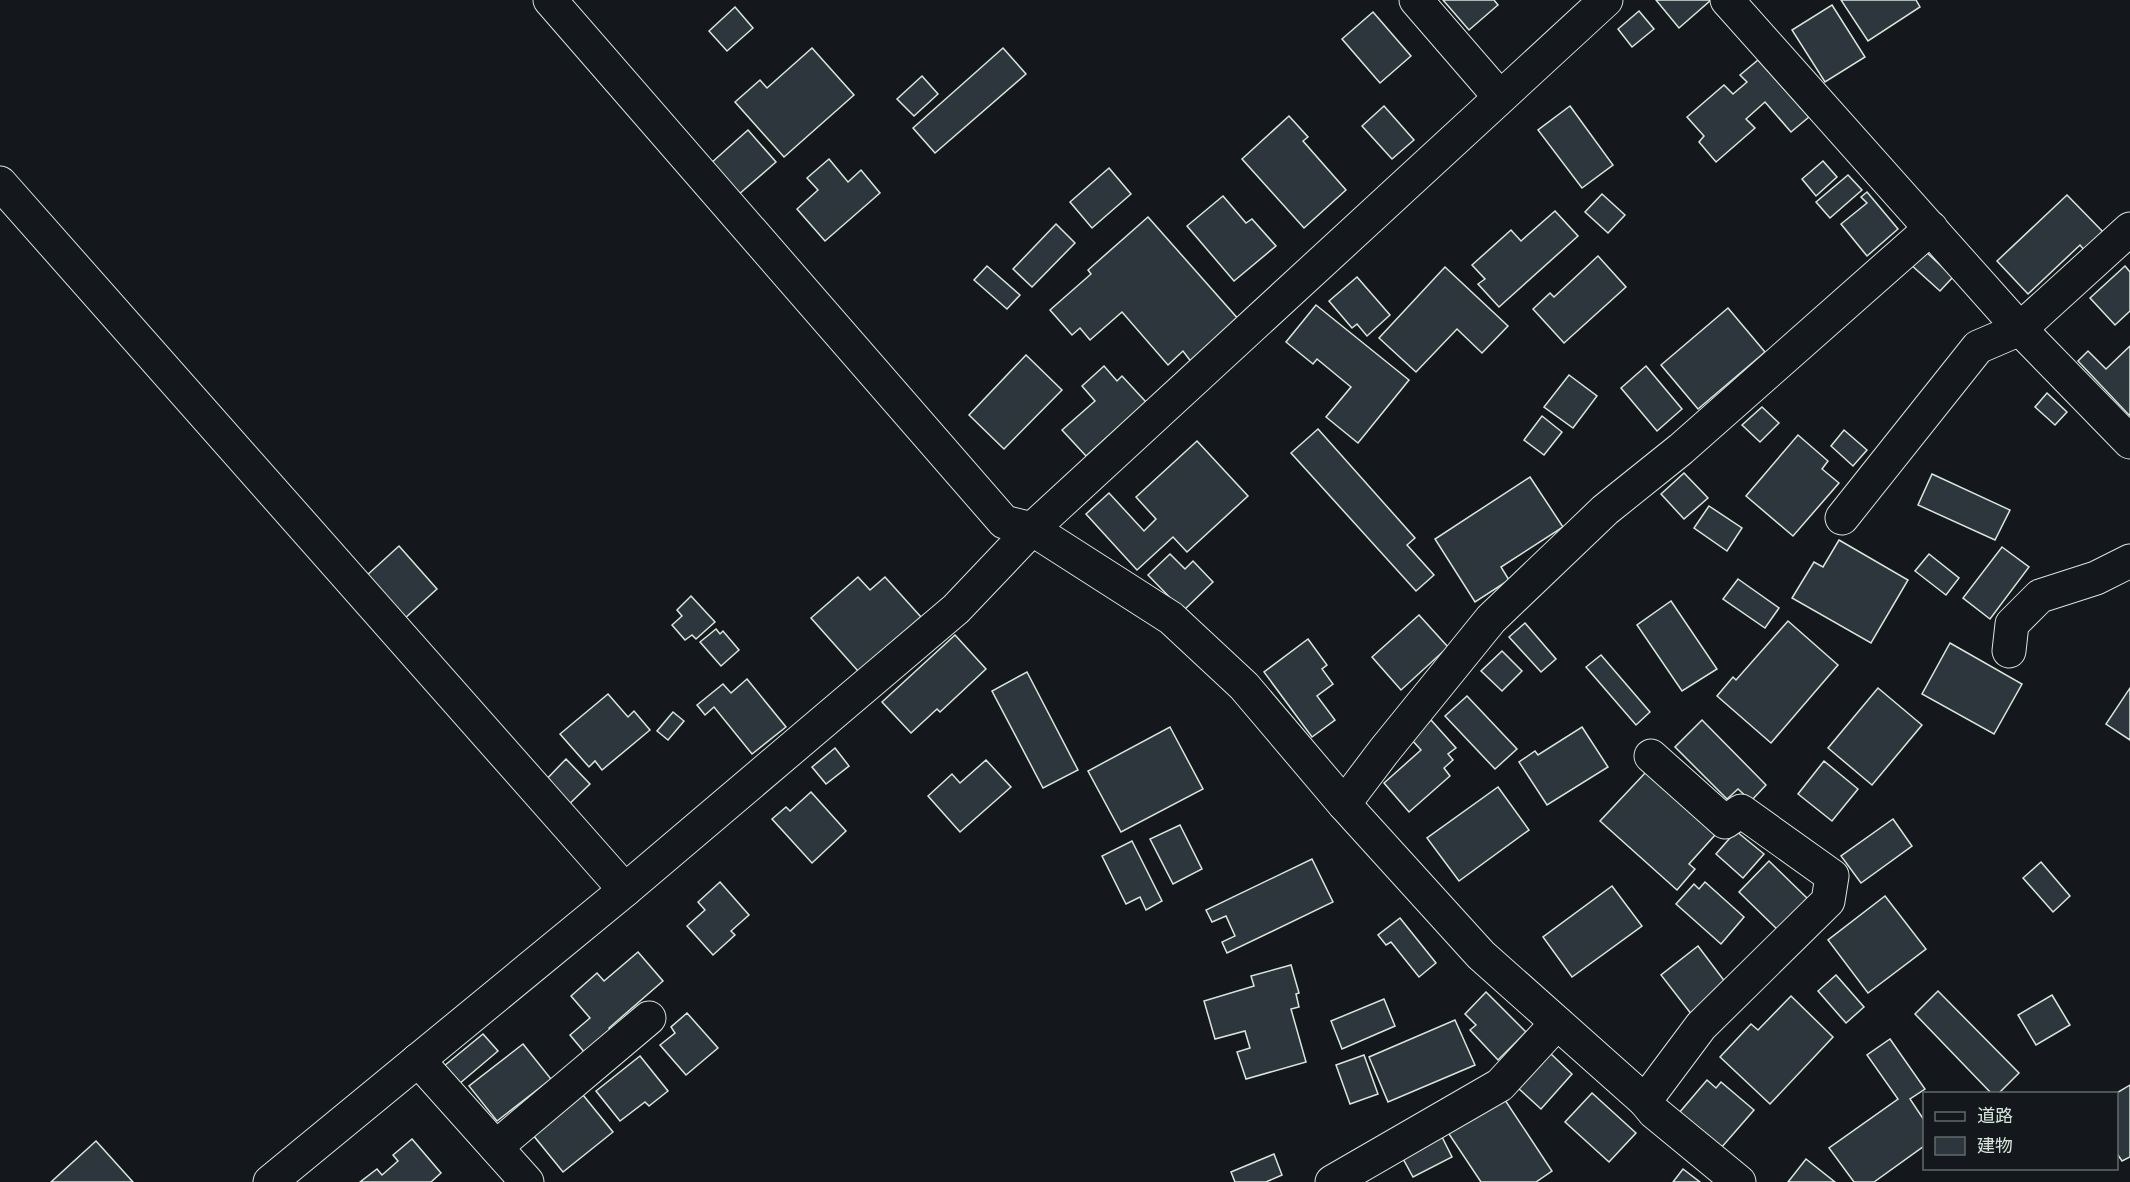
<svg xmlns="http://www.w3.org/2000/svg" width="2130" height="1182" viewBox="0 0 2130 1182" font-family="'Sofia Sans Condensed','Noto Sans JP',sans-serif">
	<rect width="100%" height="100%" fill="#14181c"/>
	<g fill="#2c363c" stroke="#d8e6dc" stroke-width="1.5">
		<path d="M1443 0H1494L1498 5 1469 30Z"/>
		<path d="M1656 0H1711L1679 28Z"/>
		<path d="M1841 0H1916L1920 7 1868 41Z"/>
		<path d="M1832 5 1865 57 1825 82 1792 30Z"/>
		<path d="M735 7 753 28 727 51 709 31Z"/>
		<path d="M1639 11 1654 29 1632 47 1618 29Z"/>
		<path d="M1373 12 1411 56 1380 83 1342 39Z"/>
		<path d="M812 48 854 95 784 157 735 102 760 80 767 88Z"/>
		<path d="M1003 48 1026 74 935 153 913 128Z"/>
		<path d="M1758 60 1809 117 1791 132 1765 102 1746 119 1755 128 1716 162 1699 142 1704 136 1687 117 1724 85 1733 94 1747 82 1740 75Z"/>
		<path d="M922 76 938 94 914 116 897 99Z"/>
		<path d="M1384 106 1414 140 1392 159 1362 126Z"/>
		<path d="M1570 106 1613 165 1582 188 1538 130Z"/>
		<path d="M1289 116 1308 137 1303 141 1346 190 1304 228 1242 159Z"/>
		<path d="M748 130 776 162 738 195 710 164Z"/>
		<path d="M829 159 848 182 861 170 880 193 825 241 797 209 818 190 807 178Z"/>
		<path d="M1823 161 1837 177 1816 196 1802 179Z"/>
		<path d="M1109 168 1131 194 1092 228 1070 202Z"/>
		<path d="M1848 175 1862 190 1830 218 1816 202Z"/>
		<path d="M1867 192 1898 229 1867 256 1841 224 1867 203 1861 197Z"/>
		<path d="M1602 194 1625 215 1608 233 1585 212Z"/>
		<path d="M2067 195 2105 234 2085 251 2080 245 2028 294 1997 261Z"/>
		<path d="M1223 196 1246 223 1252 219 1276 246 1234 281 1187 226Z"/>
		<path d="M1555 211 1578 236 1499 307 1478 284 1485 279 1472 265 1511 230 1521 241Z"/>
		<path d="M1148 217 1240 321 1192 363 1183 351 1168 365 1122 312 1090 340 1080 328 1072 335 1050 310 1091 274 1088 270Z"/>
		<path d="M1056 224 1075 243 1032 287 1013 269Z"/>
		<path d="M1923 249 1953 277 1940 291 1909 263Z"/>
		<path d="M1598 256 1626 287 1564 343 1533 309 1550 293 1554 297Z"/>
		<path d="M987 266 1020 295 1007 309 974 280Z"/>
		<path d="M2125 266 2130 272V311L2115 325 2090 298Z"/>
		<path d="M1445 267 1508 326 1482 353 1457 329 1416 372 1379 338Z"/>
		<path d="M1357 277 1390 315 1367 336 1357 324 1352 328 1329 301Z"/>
		<path d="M1316 305 1409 380 1358 443 1326 417 1351 387 1317 359 1313 364 1286 342Z"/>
		<path d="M1728 308 1765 352 1698 409 1661 365Z"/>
		<path d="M2130 346V416L2078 361 2088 351 2106 369Z"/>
		<path d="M1026 355 1062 390 1004 449 969 415Z"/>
		<path d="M1104 366 1117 381 1122 376 1146 402 1086 456 1062 430 1095 401 1082 386Z"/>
		<path d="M1646 366 1682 409 1657 431 1621 388Z"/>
		<path d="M1569 375 1597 396 1573 428 1544 407Z"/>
		<path d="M2047 393 2067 412 2055 425 2035 407Z"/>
		<path d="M1762 407 1779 423 1760 442 1742 425Z"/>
		<path d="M1542 416 1562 432 1544 455 1524 440Z"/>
		<path d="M1318 429 1415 538 1407 545 1434 575 1416 591 1291 453Z"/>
		<path d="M1844 430 1867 450 1853 466 1831 446Z"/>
		<path d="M1798 435 1828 461 1822 469 1839 483 1793 536 1746 496Z"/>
		<path d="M1197 441 1248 496 1187 552 1173 537 1137 570 1086 514 1109 493 1144 531 1156 519 1136 497Z"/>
		<path d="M1684 473 1708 498 1684 519 1661 494Z"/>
		<path d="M1932 474 2010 510 1995 540 1918 505Z"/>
		<path d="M1530 477 1563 527 1501 567 1509 580 1475 602 1435 539Z"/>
		<path d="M1709 506 1742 528 1727 551 1694 528Z"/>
		<path d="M1839 540 1908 580 1871 643 1792 598 1814 562 1823 567Z"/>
		<path d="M399 546 437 589 403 620 365 577Z"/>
		<path d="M2002 547 2029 567 1990 619 1963 598Z"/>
		<path d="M1170 554 1185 569 1193 561 1213 582 1183 611 1148 575Z"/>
		<path d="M1929 554 1959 578 1946 595 1915 571Z"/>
		<path d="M858 577 870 590 885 577 921 617 858 671 811 618Z"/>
		<path d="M1738 579 1779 608 1765 628 1723 599Z"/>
		<path d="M691 596 715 622 696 639 692 635 685 640 672 625 682 616 677 610Z"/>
		<path d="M1671 601 1717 669 1682 691 1637 625Z"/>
		<path d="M1419 615 1448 647 1401 690 1372 657Z"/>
		<path d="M1788 621 1838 665 1771 743 1717 696 1733 677 1736 680Z"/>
		<path d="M1525 623 1556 659 1541 672 1509 637Z"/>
		<path d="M716 629 720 634 723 631 739 650 721 666 700 642Z"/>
		<path d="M955 635 986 669 940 712 937 709 911 733 882 702Z"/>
		<path d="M1308 639 1327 665 1322 669 1333 684 1317 696 1335 720 1312 737 1264 672Z"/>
		<path d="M1950 643 2022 684 1994 734 1922 694Z"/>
		<path d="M1502 651 1522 671 1502 691 1481 671Z"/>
		<path d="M1601 655 1650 712 1636 725 1586 667Z"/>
		<path d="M1027 672 1078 770 1043 788 992 691Z"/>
		<path d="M747 679 786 727 752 754 714 707 705 715 697 705 723 684 731 693Z"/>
		<path d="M1878 688 1922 725 1872 785 1828 748Z"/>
		<path d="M2130 688V740L2106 724Z"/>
		<path d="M608 694 628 717 634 711 650 730 602 770 595 761 589 767 560 734Z"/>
		<path d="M1467 696 1517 749 1495 769 1445 716Z"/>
		<path d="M673 712 684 721 668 740 657 731Z"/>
		<path d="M1431 720 1456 748 1448 754 1453 760 1444 768 1450 776 1409 812 1384 783 1421 750 1411 739Z"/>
		<path d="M1702 720 1766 785 1751 801 1738 789 1727 799 1675 747Z"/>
		<path d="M1170 727 1203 789 1121 832 1088 771Z"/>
		<path d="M1582 727 1608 767 1547 805 1519 762 1535 751 1538 755Z"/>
		<path d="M835 748 849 766 826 784 812 767Z"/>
		<path d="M566 759 590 784 563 810 539 787Z"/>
		<path d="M986 760 1011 787 960 832 928 796 952 774 960 783Z"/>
		<path d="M1824 761 1858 789 1832 821 1798 794Z"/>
		<path d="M1646 772 1715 835 1689 864 1695 869 1677 890 1600 821Z"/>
		<path d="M1498 787 1529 830 1459 881 1427 838Z"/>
		<path d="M811 792 846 831 812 863 772 819 786 807 790 811Z"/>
		<path d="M1893 819 1912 846 1861 883 1841 856Z"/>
		<path d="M1180 825 1202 869 1173 884 1150 839Z"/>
		<path d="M1736 831 1764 854 1743 878 1716 854Z"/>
		<path d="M1132 841 1162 901 1146 910 1140 897 1126 904 1102 856Z"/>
		<path d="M1312 859 1333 902 1227 953 1222 942 1235 936 1226 916 1212 922 1206 910Z"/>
		<path d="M1769 861 1809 900 1779 931 1739 892Z"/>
		<path d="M2041 862 2070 896 2053 912 2023 878Z"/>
		<path d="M720 882 749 915 731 931 735 935 713 955 687 926 705 910 698 902Z"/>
		<path d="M1705 882 1744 917 1721 944 1676 904 1694 884 1699 889Z"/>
		<path d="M1612 886 1642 926 1572 977 1543 937Z"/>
		<path d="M1885 896 1926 949 1868 993 1828 940Z"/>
		<path d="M1400 918 1436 963 1419 977 1391 942 1386 945 1378 935Z"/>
		<path d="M1698 946 1729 987 1692 1015 1661 975Z"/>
		<path d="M638 952 663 981 609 1028 612 1032 585 1053 570 1035 590 1018 571 996 597 973 604 981Z"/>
		<path d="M1291 965 1299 993 1296 994 1299 1007 1291 1009 1306 1062 1246 1079 1237 1052 1250 1048 1245 1031 1215 1039 1204 1001 1254 986 1251 976Z"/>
		<path d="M1836 975 1864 1007 1846 1023 1818 991Z"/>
		<path d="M1938 991 2019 1073 1998 1094H1992L1915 1014Z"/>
		<path d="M1486 992 1526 1032 1498 1060 1470 1030 1476 1025 1465 1014Z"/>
		<path d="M2052 995 2070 1025 2036 1045 2018 1015Z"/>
		<path d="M1791 996 1833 1037 1770 1104 1720 1057 1751 1024 1758 1030Z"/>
		<path d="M1384 999 1395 1026 1342 1049 1331 1021Z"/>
		<path d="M687 1013 718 1048 686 1075 660 1045 675 1033 671 1027Z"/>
		<path d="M1455 1020 1475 1065 1388 1102 1369 1057Z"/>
		<path d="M483 1034 498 1051 459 1084 444 1066Z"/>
		<path d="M1890 1039 1925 1089 1910 1099 1924 1120V1146L1874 1182H1854L1829 1148 1898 1099 1867 1055Z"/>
		<path d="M523 1044 551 1079 497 1121 469 1086Z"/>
		<path d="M1550 1053 1572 1074 1541 1109 1518 1088Z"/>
		<path d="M1364 1055 1378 1094 1350 1104 1336 1065Z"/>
		<path d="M640 1056 668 1091 649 1106 645 1102 620 1121 596 1091Z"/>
		<path d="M1707 1080 1716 1088 1721 1082 1754 1110 1721 1148 1679 1113Z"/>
		<path d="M2130 1085V1157L2122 1161 2116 1152 2115 1094Z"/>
		<path d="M1592 1093 1636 1133 1609 1162 1565 1122Z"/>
		<path d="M1501 1094 1552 1171 1536 1182H1481L1447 1131Z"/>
		<path d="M583 1095 613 1132 563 1172 533 1135Z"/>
		<path d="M1441 1135 1452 1157 1413 1177 1401 1155Z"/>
		<path d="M412 1139 441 1173 431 1182H360L377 1169 382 1175 398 1161 393 1155Z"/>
		<path d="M96 1141 133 1182H51Z"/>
		<path d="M1274 1154 1282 1175 1266 1182H1235L1231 1172Z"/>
		<path d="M1806 1159 1835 1182H1788Z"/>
		<path d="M1683 1169 1700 1182H1673Z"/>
	</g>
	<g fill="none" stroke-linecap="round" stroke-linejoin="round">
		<g stroke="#d8e6dc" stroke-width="35">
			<g id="minor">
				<path d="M550 0 1004 522 1032 529 1171 618 1244 686 1344 804 1481 955 1645 1101 1654 1112 1739 1182"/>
				<path d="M1416 0 1499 96"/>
				<path d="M1727 0 2020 329 2130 442"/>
				<path d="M0 183 625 890"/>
				<path d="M1842 518 1978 347 2020 329 2130 229"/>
				<path d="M2009 651 2012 624 2040 596 2096 578 2130 561"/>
				<path d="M1344 804 1384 751 1491 619 1605 510 1681 449 1931 228"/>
				<path d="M418 1060 527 1182"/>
				<path d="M1645 1101 1701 1026 1828 901 1832 876 1741 811 1725 822 1651 756"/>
				<path d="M496 1147 649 1018"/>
				<path d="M270 1182 625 890 956 609 1032 529 1606 0"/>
				<path d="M1332 1182 1500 1085 1557 1023"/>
			</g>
		</g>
		<use href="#minor" stroke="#14181c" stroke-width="33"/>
	</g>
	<rect x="1923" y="1092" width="195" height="78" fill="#14181c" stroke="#626a69" stroke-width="1.5"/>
	<rect x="1935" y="1112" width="30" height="9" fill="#14181c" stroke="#626a69" stroke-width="1.5"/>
	<text x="1977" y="1122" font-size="18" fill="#d8e6dc">道路</text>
	<rect x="1935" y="1137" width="30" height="18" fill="#2c363c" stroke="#626a69" stroke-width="1.5"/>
	<text x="1977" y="1152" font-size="18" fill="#d8e6dc">建物</text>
</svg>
